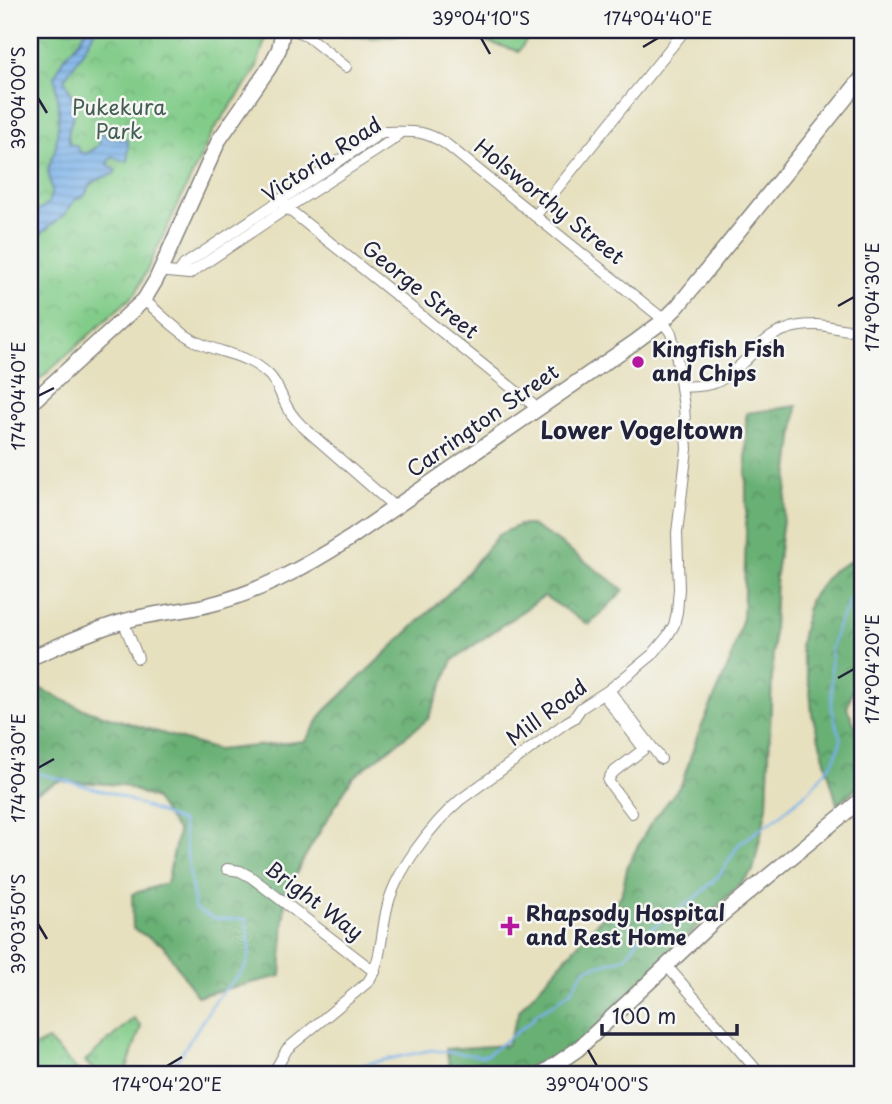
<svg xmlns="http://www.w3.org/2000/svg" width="892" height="1104" viewBox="0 0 892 1104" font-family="'Playpen Sans',sans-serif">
	<defs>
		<pattern id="grass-tufts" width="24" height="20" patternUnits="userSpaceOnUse" patternTransform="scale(1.75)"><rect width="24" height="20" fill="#82cc89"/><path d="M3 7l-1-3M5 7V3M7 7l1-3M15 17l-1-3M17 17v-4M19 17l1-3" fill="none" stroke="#70af77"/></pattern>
		<pattern id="forest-crowns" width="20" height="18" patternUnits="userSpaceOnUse" patternTransform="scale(1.75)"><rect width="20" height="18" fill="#69b075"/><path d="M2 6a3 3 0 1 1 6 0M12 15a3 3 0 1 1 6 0" fill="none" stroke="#568f61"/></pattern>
		<pattern id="park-crowns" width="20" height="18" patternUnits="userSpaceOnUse" patternTransform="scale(1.75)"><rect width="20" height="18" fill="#82cc89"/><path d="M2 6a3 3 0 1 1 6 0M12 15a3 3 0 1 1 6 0" fill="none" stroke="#70af77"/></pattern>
		<pattern id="water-rules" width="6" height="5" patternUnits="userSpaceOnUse" patternTransform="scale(1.75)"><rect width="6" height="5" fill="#7ab1e9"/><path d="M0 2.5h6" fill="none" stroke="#6490be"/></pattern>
	</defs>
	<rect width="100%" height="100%" fill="#f6f6f2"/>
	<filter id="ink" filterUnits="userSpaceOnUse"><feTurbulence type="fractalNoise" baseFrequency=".0143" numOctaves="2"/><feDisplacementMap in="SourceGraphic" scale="14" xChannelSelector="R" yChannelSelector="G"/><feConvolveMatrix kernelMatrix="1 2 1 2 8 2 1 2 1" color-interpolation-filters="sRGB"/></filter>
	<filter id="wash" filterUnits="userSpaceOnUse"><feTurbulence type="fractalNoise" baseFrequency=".00686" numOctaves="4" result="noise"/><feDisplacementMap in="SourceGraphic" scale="28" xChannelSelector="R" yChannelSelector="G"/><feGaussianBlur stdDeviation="1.57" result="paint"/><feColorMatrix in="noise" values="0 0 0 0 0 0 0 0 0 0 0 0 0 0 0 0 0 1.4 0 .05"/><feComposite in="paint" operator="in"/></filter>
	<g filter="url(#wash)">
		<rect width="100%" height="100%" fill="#e6e0be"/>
		<path fill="url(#grass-tufts)" stroke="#527762" stroke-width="2" d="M134 1018 141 1026 127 1068 125 1069 128 1074H111L109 1072 107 1074H97L85 1061Z"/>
		<g fill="url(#forest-crowns)" stroke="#466958" stroke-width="2">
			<path d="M797 406 776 576 767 807 753 871 560 1063 537 1074H451L446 1049 507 1045 520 1009 621 896 628 864 649 826 682 783 697 737 730 662 743 617 746 535V413Z"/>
			<path d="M519 525H531L556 540 624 590 589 625 544 596 453 660 428 719 352 778 303 860 285 896 281 976 197 996 163 945 133 929 132 894 167 883 178 832 155 799 123 785 59 781 30 795V690L37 687 80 708 217 750 305 741 324 712 458 584 498 535Z"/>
			<path d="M862 555V661L847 708 862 740V781L852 792 837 804 812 714 810 690 800 646 809 601 832 571Z"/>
		</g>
		<g fill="url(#park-crowns)" stroke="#527762" stroke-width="2">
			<path d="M30 30H268L255 72 213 131 136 293 30 388Z"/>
			<path d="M311 30H432L376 38 340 36Z"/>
			<path d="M445 30H533L519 51Z"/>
			<path d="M48 1040 81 1074H30V1049Z"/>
		</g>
		<path fill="url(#water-rules)" stroke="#4e6a92" stroke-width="2" d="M86 30H95L81 55 64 79C70 89 76 105 73 117 70 127 66 134 70 144L77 146 79 151 85 154 93 150 100 144 97 132 100 131 109 138 128 140V161H121L112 156 107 164 116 170 114 174C103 177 88 181 86 194L75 200 64 215 30 242V212H34L43 208 49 202 52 190 48 170 56 146 59 114 55 76 63 59 80 40Z"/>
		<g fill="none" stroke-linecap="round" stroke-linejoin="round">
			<g stroke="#7ab1e9" stroke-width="2.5">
				<path d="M30 771 115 794 182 822 195 909 215 919H246L250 950 247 964 240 974 217 998 172 1068 170 1074"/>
				<path d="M331 1074 370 1063 431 1050 480 1056 488 1054 530 1022 537 1013 552 1005 571 991 585 969 625 958 641 936 699 895 721 873 739 844 779 816 811 789 834 760 841 741 832 709 831 649 838 625 857 585 862 583"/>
			</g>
		</g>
	</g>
	<g filter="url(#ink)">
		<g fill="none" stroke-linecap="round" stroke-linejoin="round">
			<g stroke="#84817c" stroke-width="12">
				<g id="street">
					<path d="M295 30 307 36 346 67"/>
					<path d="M280 199 287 208 532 404 536 410"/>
					<path d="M535 216 685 30"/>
					<path d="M159 269 167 272 189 274 287 208 391 141 402 132"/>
					<path d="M179 272 184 265 382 132C410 132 421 128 446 144L658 315 671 333 676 353 684 407 687 449 677 533 679 589 677 612 674 625 667 637 652 655 609 690 581 708 574 718 567 722 460 800C432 824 395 872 387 908 381 933 382 961 368 982L287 1049 273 1074"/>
					<path d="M144 300C161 314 176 331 195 341 222 355 245 352 269 375 277 383 280 393 285 403 289 412 294 418 301 425L389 502 393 508"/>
					<path d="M681 387C694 386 707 387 719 381 745 368 760 336 788 329 796 326 807 325 815 325 832 324 847 336 862 325"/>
					<path d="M123 621 138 658"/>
					<path d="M609 690 661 759"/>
					<path d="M603 694 644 749 615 771 611 775 608 781 632 813"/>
					<path d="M227 869 240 871 251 877 375 972"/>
					<path d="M666 965 760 1074"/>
				</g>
			</g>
			<g stroke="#84817c" stroke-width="17">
				<g id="secondary">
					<path d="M30 404 144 300 156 280 219 140 269 68 279 49 283 30"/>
					<path d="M30 658C61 645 92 630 125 621 151 613 177 612 204 606 256 594 304 568 349 539L635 342 663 321 678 306 862 78"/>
					<path d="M542 1074 578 1049 714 921 862 799"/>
				</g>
			</g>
			<use href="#street" stroke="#fff" stroke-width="10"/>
			<use href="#secondary" stroke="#fff" stroke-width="14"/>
		</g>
	</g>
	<path fill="none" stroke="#22223b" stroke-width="2.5" d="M481 38 490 54M643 47 658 38M38 98 47 113M838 306 854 297M38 396 54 388M838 678 854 669M38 768 54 759M38 924 47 939M588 1050 597 1066M167 1066 182 1057"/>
	<g fill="#b5179e" stroke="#f6f6f2" stroke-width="2.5">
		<circle cx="638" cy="362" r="7"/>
		<path d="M506.5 915.5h7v7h7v7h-7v7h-7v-7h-7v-7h7z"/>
	</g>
	<g text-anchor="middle" stroke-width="5" stroke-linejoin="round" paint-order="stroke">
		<g font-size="21" fill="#445e56" stroke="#f6f6f2">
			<text x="119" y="115">Pukekura<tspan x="119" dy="24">Park</tspan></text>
		</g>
		<g font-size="21" fill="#22223b" stroke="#f6f6f2">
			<text transform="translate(322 160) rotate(-33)" y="7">Victoria Road</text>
			<text transform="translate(549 202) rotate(39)" y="7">Holsworthy Street</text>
			<text transform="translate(420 290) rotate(39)" y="7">George Street</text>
			<text transform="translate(483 421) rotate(-35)" y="7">Carrington Street</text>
			<text transform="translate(547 713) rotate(-37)" y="7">Mill Road</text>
			<text transform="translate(314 901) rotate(37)" y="7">Bright Way</text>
		</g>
		<g font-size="21" font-weight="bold" fill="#22223b" stroke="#f6f6f2" text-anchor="start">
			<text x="652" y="357">Kingfish Fish<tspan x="652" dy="24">and Chips</tspan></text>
			<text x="526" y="921">Rhapsody Hospital<tspan x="526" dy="24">and Rest Home</tspan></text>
		</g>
		<g font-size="24" font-weight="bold" fill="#22223b" stroke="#f6f6f2">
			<text x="642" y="439">Lower Vogeltown</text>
		</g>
	</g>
	<rect width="892" height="1104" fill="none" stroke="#f6f6f2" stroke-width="77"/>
	<path d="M602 1024v10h135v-10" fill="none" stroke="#22223b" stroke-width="3.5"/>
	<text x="612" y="1024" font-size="21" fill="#22223b" stroke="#f6f6f2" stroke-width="5" paint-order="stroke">100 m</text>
	<rect x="38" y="38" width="816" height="1028" fill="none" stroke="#22223b" stroke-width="2.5"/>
	<g font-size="18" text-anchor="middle" fill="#22223b">
		<text x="481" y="25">39°04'10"S</text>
		<text x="658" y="25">174°04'40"E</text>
		<text transform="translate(19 98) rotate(-90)" y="6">39°04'00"S</text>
		<text transform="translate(873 297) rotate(-90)" y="6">174°04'30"E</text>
		<text transform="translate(19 396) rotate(-90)" y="6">174°04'40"E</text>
		<text transform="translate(873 669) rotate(-90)" y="6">174°04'20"E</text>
		<text transform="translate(19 768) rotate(-90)" y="6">174°04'30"E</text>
		<text transform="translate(19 924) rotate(-90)" y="6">39°03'50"S</text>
		<text x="167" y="1091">174°04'20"E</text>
		<text x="597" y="1091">39°04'00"S</text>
	</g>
</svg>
